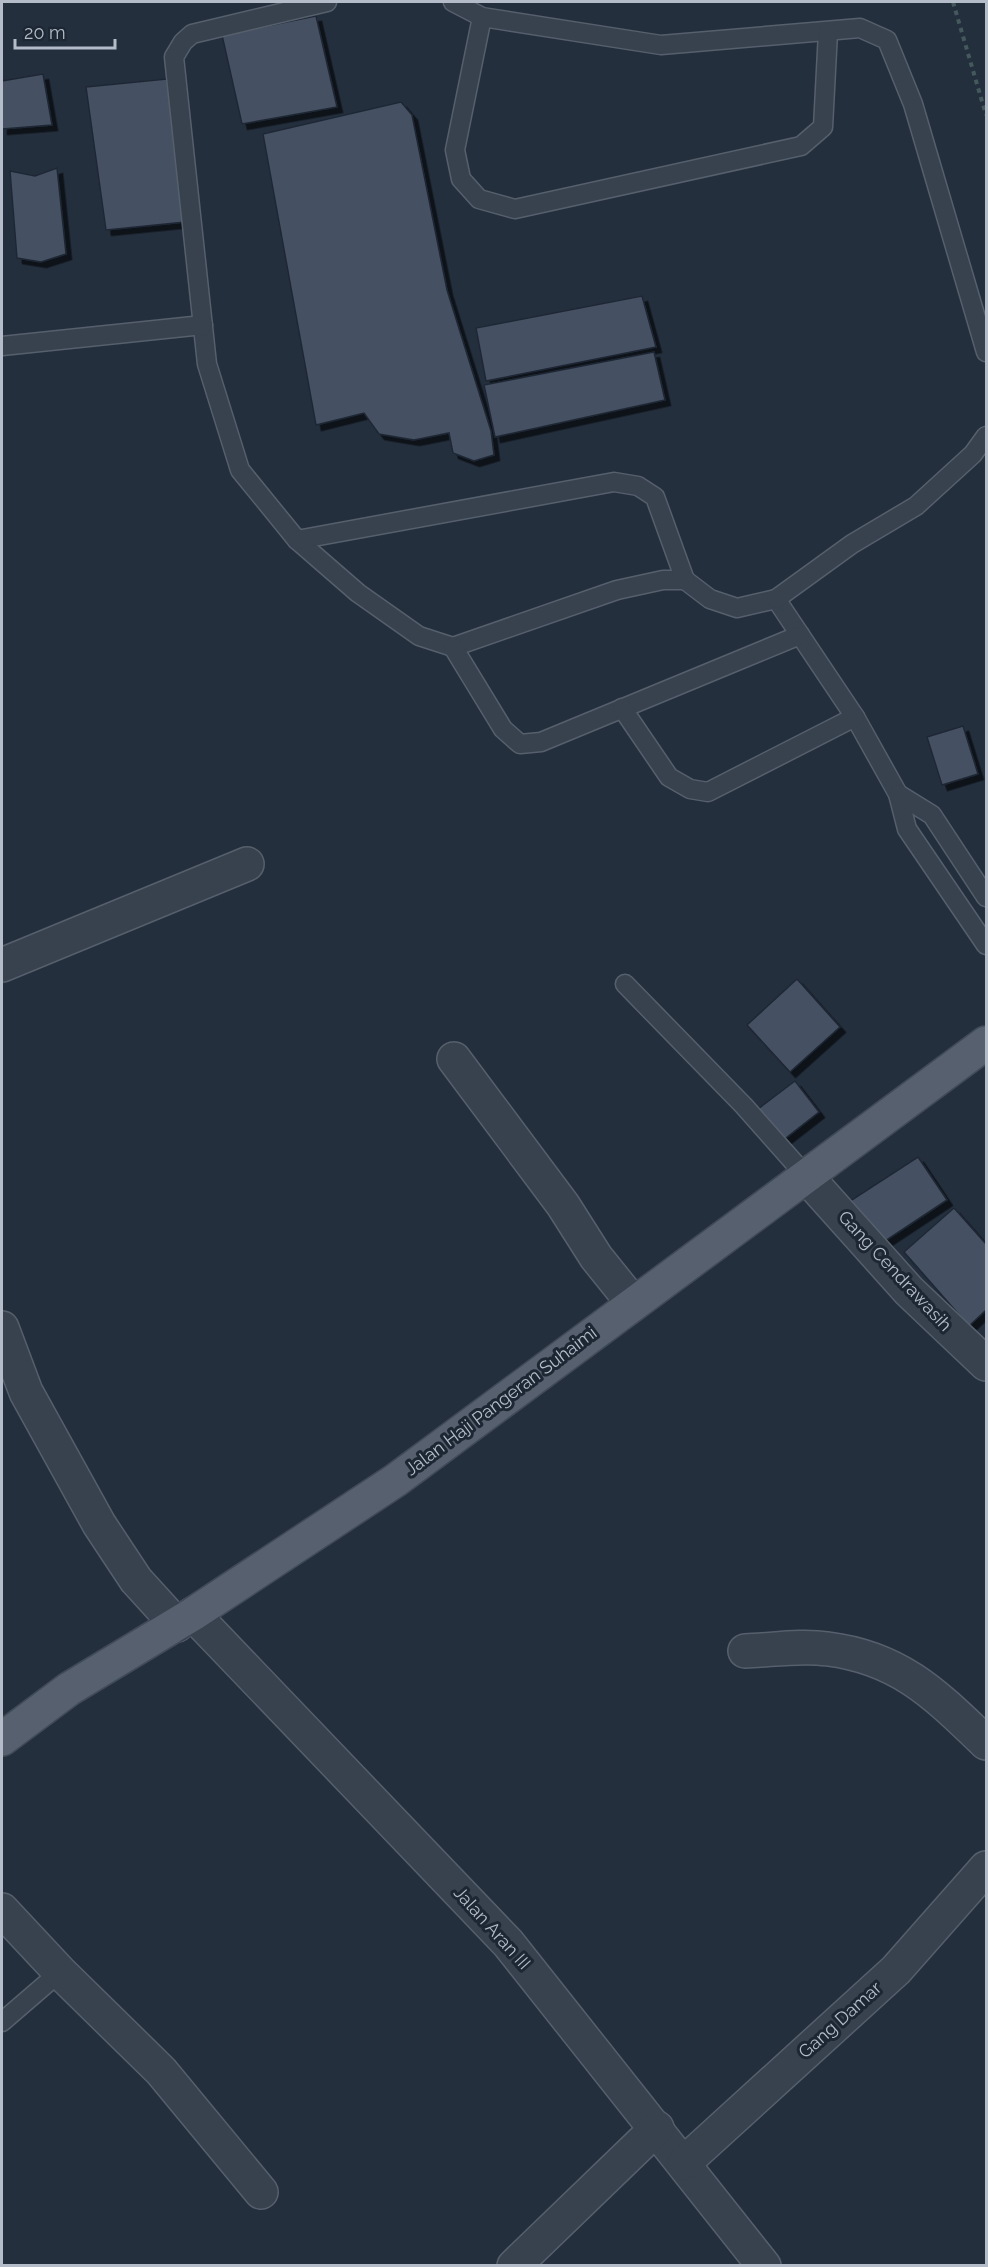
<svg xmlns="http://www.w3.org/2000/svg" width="988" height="2267" viewBox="0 0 988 2267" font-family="Raleway,sans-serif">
	<defs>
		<filter id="shadow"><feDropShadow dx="5.5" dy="5.5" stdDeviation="0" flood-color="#0009"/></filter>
	</defs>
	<rect width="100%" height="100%" fill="#242f3e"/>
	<g fill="#455162" stroke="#1f2835" stroke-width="1.5" filter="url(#shadow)">
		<path d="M316 16 337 107 242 124 222 35Z"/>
		<path d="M43 74 52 125 2 129V81Z"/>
		<path d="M167 79 185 222 106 230 86 87Z"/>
		<path d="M401 102 412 115 447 290 491 431 494 455 474 461 453 453 449 433 414 440 379 434 364 413 316 425 263 134Z"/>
		<path d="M57 168 66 254 41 262 17 258 10 171 35 176Z"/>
		<path d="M642 296 656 347 486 381 476 328Z"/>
		<path d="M654 352 665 400 495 437 484 385Z"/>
		<path d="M963 726 978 774 942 785 927 737Z"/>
		<path d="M797 979 840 1027 790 1072 747 1025Z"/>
		<path d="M795 1081 819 1112 782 1141 758 1109Z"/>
		<path d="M918 1157 947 1200 873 1249 844 1205Z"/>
		<path d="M954 1208 986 1244V1310L969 1326 904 1252Z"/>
	</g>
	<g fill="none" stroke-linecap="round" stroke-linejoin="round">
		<g stroke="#565f6c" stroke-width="21">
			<g id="service">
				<path d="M327 2 192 34 183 42 174 57 207 364 240 470 297 540 358 593 419 636 453 647 617 590 663 580H685L710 599 737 608 776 599 855 717 898 794 907 829 986 945"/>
				<path d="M453 2 482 17 661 45 860 28 887 40 913 104 986 352"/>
				<path d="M482 17 455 150 461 179 479 199 515 209 801 146 823 127 828 32"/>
				<path d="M2 346 203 325"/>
				<path d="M297 540 614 482 638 486 655 497 685 580"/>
				<path d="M776 599 852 544 916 506 973 454 986 436"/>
				<path d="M453 647 503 729 520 744 541 742 800 635"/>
				<path d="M622 708 669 777 690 789 708 792 855 717"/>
				<path d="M898 794 932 815 986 897"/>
				<path d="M625 984 744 1106 806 1176"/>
				<path d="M2 2022 60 1972"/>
			</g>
		</g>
		<g stroke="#565f6c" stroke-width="36">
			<g id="minor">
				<path d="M2 965 247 864"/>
				<path d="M454 1059 563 1205 596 1257 633 1303"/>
				<path d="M806 1176 909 1291 986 1364"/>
				<path d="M2 1328 26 1392 99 1524 136 1580 177 1625"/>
				<path d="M193 1614 508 1943 764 2266"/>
				<path d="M745 1651C772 1650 801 1645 828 1649 900 1658 936 1695 986 1743"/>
				<path d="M2 1910 60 1972 161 2071 261 2192"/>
				<path d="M684 2163 896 1970 986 1868"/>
				<path d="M514 2266 657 2128"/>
			</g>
		</g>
		<g stroke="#414a57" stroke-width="36">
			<path id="primary" d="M2 1739 69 1689 193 1614 396 1480 986 1043"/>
		</g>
		<path stroke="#44595c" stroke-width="4" stroke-dasharray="4.5 4.5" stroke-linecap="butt" d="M953 2 986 115"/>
		<use href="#service" stroke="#38414e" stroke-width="18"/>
		<use href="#minor" stroke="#38414e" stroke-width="33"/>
		<use href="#primary" stroke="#56606e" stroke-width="33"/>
	</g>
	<g text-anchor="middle" stroke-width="6" stroke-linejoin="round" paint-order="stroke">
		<g font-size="18" fill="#b4bcc9" stroke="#1d2633">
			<text transform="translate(895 1271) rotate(47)" y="6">Gang Cendrawasih</text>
			<text transform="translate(501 1401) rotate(-37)" y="6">Jalan Haji Pangeran Suhaimi</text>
			<text transform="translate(492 1928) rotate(48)" y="6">Jalan Aran III</text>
			<text transform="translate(840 2020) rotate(-42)" y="6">Gang Damar</text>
		</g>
	</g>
	<rect width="988" height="2267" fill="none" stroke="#b4bcc9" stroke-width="6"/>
	<path d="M15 39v9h100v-9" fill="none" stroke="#b4bcc9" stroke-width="3"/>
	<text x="24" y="39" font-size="18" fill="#b4bcc9" stroke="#1d2633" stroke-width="4.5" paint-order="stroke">20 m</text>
</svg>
